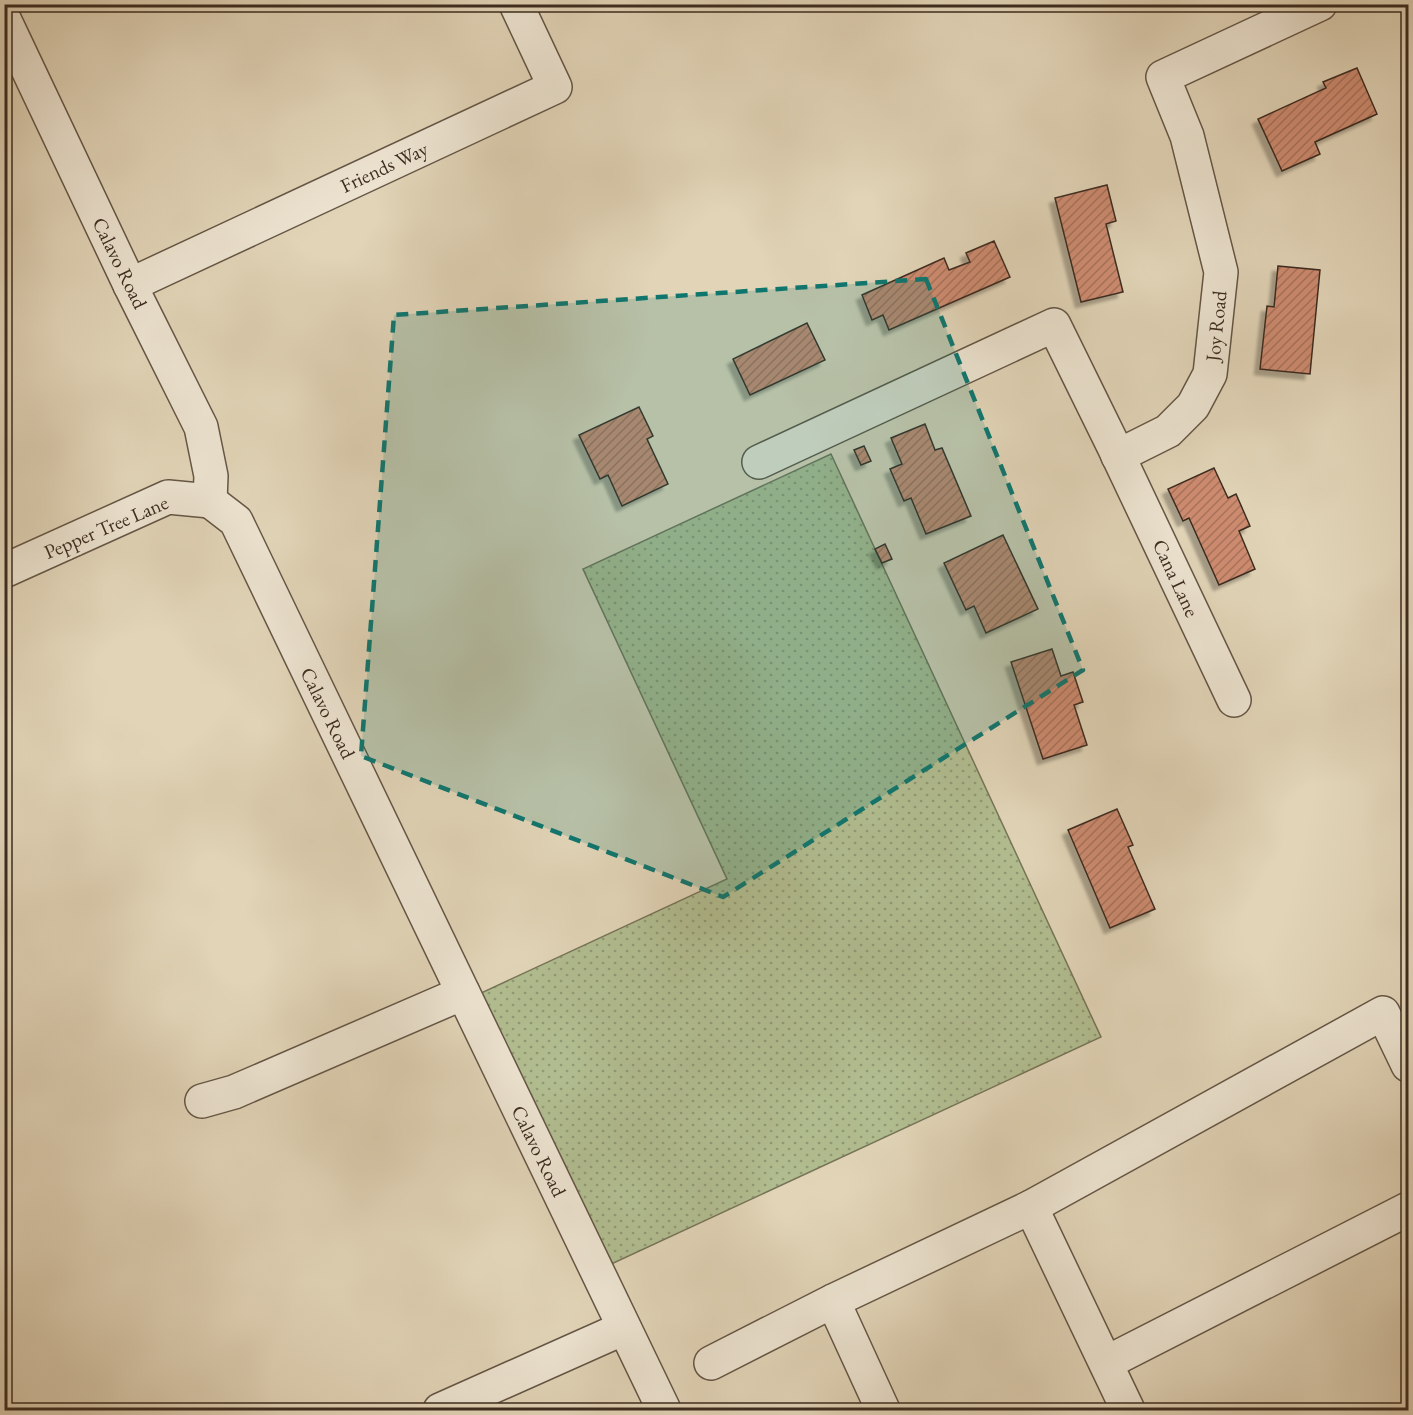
<svg xmlns="http://www.w3.org/2000/svg" width="1413" height="1415" viewBox="0 0 1413 1415" font-family="'EB Garamond',serif">
	<defs>
		<pattern id="green-dots" width="8" height="8" patternUnits="userSpaceOnUse" patternTransform="scale(1.5)"><rect width="8" height="8" fill="#b1bd90"/><path d="M2 2h.1M6 6h.1" fill="none" stroke="#919a75" stroke-width="1.8" stroke-linecap="round"/></pattern>
		<pattern id="building-hatch" width="6" height="6" patternUnits="userSpaceOnUse" patternTransform="scale(1.5)"><rect width="6" height="6" fill="#cd8b6f"/><path d="M-1 1l2-2M0 6l6-6M5 7l2-2" fill="none" stroke="#a8725b"/></pattern>
		<filter id="shadow"><feDropShadow dx="-5.5" dy="5.5" stdDeviation="1.5" flood-color="#0004"/></filter>
	</defs>
	<rect width="100%" height="100%" fill="#e1d4b7"/>
	<filter id="stains"><feTurbulence type="fractalNoise" baseFrequency=".00333" numOctaves="4"/><feColorMatrix values="0 0 0 0 .2 0 0 0 0 .09 0 0 0 0 .02 0 0 0 .5 -.17"/></filter>
	<radialGradient id="worn" r=".72"><stop offset=".6" stop-color="#630" stop-opacity="0"/><stop offset="1" stop-color="#630" stop-opacity=".3"/></radialGradient>
	<path fill="url(#green-dots)" stroke="#767458" stroke-width="1.5" d="M831 454 1101 1037 607 1266 481 993 727 879 583 569Z"/>
	<g fill="url(#building-hatch)" stroke="#3c2c20" stroke-width="1.5" filter="url(#shadow)">
		<path d="M1357 68 1377 114 1315 142 1320 154 1282 171 1258 119 1326 88 1323 82Z"/>
		<path d="M1107 185 1116 221 1106 224 1123 292 1081 302 1055 198Z"/>
		<path d="M994 241 1010 277 889 330 883 315 872 320 862 295 944 258 949 270 970 262 966 253Z"/>
		<path d="M1278 266 1320 270 1310 374 1260 369 1267 306 1274 307Z"/>
		<path d="M807 323 825 360 750 395 733 359Z"/>
		<path d="M639 407 653 436 647 439 668 484 622 506 608 475 600 479 579 435Z"/>
		<path d="M925 424 935 450 942 448 971 516 926 534 911 498 904 501 890 469 902 464 891 438Z"/>
		<path d="M864 446 871 461 861 465 854 450Z"/>
		<path d="M1214 468 1228 498 1236 494 1250 526 1239 531 1255 569 1219 585 1189 518 1183 521 1168 489Z"/>
		<path d="M1003 535 1038 609 986 633 974 606 966 610 944 563Z"/>
		<path d="M885 544 892 559 882 563 875 549Z"/>
		<path d="M1052 649 1061 676 1073 672 1083 702 1074 705 1087 745 1043 759 1011 662Z"/>
		<path d="M1117 809 1133 845 1128 847 1155 909 1110 928 1068 830Z"/>
	</g>
	<g fill="none" stroke-linecap="round" stroke-linejoin="round">
		<g stroke="#655646" stroke-width="36">
			<g id="minor">
				<path d="M4 19 130 285 201 427 211 476 210 501"/>
				<path d="M130 285 555 87 516 4"/>
				<path d="M1118 456 1168 431 1193 406 1210 374 1221 272 1187 136 1163 77 1320 4"/>
				<path d="M759 462 1054 325 1114 447 1234 700"/>
				<path d="M210 501 236 521 664 1410"/>
				<path d="M4 571 168 497 210 501"/>
				<path d="M202 1101 234 1092 463 993"/>
				<path d="M1031 1207 1383 1013 1408 1065"/>
				<path d="M833 1301 883 1410"/>
				<path d="M711 1363 833 1301 1031 1207 1128 1410"/>
				<path d="M1106 1363 1408 1209"/>
				<path d="M440 1410 624 1328"/>
			</g>
		</g>
		<use href="#minor" stroke="#ece3d0" stroke-width="33"/>
	</g>
	<path fill="#0f766e" fill-opacity="0.2" stroke="#0f766e" stroke-width="4.5" stroke-dasharray="12 8" stroke-linejoin="round" d="M926 279 1083 670 723 897 361 756 394 315Z"/>
	<g text-anchor="middle" stroke-width="5" stroke-linejoin="round" paint-order="stroke">
		<g font-size="20" fill="#3c2c20" stroke="#ece3d0">
			<text transform="translate(384 167) rotate(-25)" y="7">Friends Way</text>
			<text transform="translate(120 263) rotate(64)" y="7">Calavo Road</text>
			<text transform="translate(1216 326) rotate(-84)" y="7">Joy Road</text>
			<text transform="translate(106 527) rotate(-23)" y="7">Pepper Tree Lane</text>
			<text transform="translate(1176 578) rotate(65)" y="7">Cana Lane</text>
			<text transform="translate(328 713) rotate(64)" y="7">Calavo Road</text>
			<text transform="translate(539 1151) rotate(64)" y="7">Calavo Road</text>
		</g>
	</g>
	<rect width="1413" height="1415" fill="none" stroke="#e1d4b7" stroke-width="24"/>
	<rect x="6" y="6" width="1401" height="1403" fill="none" stroke="#3c2c20" stroke-width="3"/>
	<rect x="12" y="12" width="1389" height="1391" fill="none" stroke="#3c2c20" stroke-width="1.5"/>
	<rect width="100%" height="100%" filter="url(#stains)"/>
	<rect width="100%" height="100%" fill="url(#worn)"/>
</svg>
